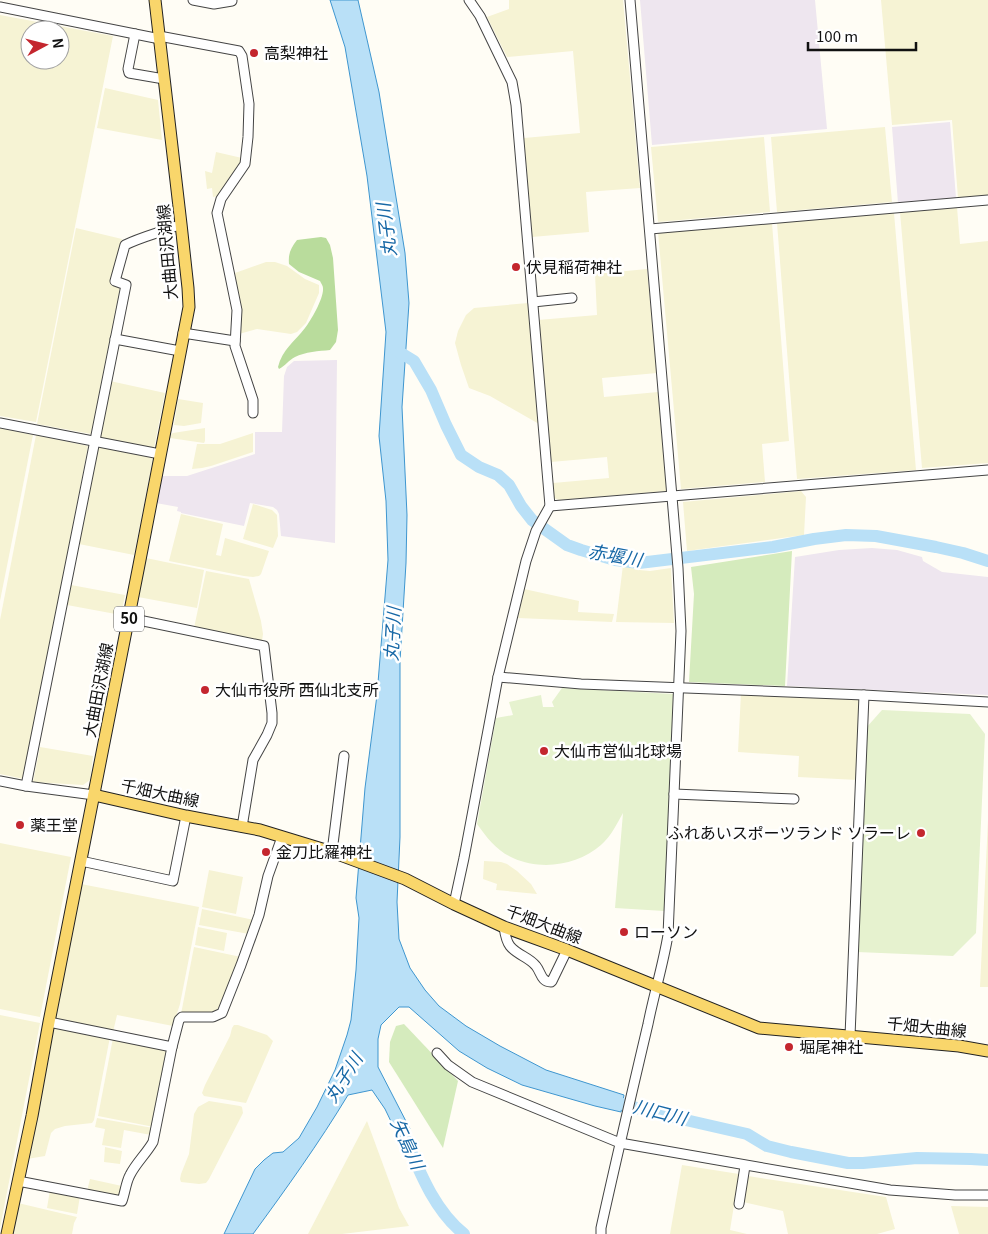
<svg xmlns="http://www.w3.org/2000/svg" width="988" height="1234" viewBox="0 0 988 1234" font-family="Georgia,'Noto Sans JP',serif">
	<rect width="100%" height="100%" fill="#fffdf5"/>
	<g fill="#eee6ef">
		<path d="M640 0H815L827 129 652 145Z"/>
		<path d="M950 122 956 198 898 203 892 127Z"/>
		<path d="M337 360 335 543 281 536 279 514 277 510 273 507 250 503 244 526 181 513V512L177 511 178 507 156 503 162 476H187L255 454V432H282L284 376 287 367 294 361Z"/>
		<path d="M872 548 897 550 922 557 923 561 942 572 988 577V695L787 686 795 557 839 550Z"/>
	</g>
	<g fill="#f6f3d4" fill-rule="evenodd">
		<path d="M509 0H623L640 188 586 192 589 232 532 237 524 138 580 133 573 51 507 57 487 17 509 9Z"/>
		<path d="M881 0H988V195L958 198 952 120 892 125Z"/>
		<path d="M0 15 113 36 36 422 0 416ZM30 30H60V60H30Z"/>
		<path d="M105 88 158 100 162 140 97 128Z"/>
		<path d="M885 127 892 202 777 212 771 137Z"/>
		<path d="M764 137 770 212 658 222 651 147Z"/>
		<path d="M216 152 242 158 240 163 219 196 213 197 212 188 207 189 205 171 212 173Z"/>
		<path d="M957 207 960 244 988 241V463L922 468 900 212Z"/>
		<path d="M894 213 916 470 797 479 777 223Z"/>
		<path d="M772 223 789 441 762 444 765 482 681 489 658 232Z"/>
		<path d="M76 228 122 239 111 285 120 288 91 434 37 424Z"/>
		<path d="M266 262H275L287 266 305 279 319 285V293L306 323 297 332 291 334 257 329 239 334 240 307 235 273Z"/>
		<path d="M647 269 657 373 602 378 604 397 658 392 667 491 559 500 554 498 553 483 609 478 607 457 551 462 538 320 597 315 595 274Z"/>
		<path d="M528 303 539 424 490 396 469 388 461 365 455 343 458 331 466 315 474 308Z"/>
		<path d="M110 381 165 393 154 448 99 437Z"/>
		<path d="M178 399 203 403 201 423 184 426 174 425Z"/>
		<path d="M0 428 33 435 0 601Z"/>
		<path d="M205 428V441L204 443 170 438 171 434 173 433Z"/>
		<path d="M253 433V452L211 466 202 468 192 469 197 444H220Z"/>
		<path d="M36 435 88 446 24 779 0 774V620Z"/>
		<path d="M98 447 153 458 134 555 79 544Z"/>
		<path d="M801 491 806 497 804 535 687 551 683 502Z"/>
		<path d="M253 504 272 510 277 515 278 536 273 548 243 539Z"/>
		<path d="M181 514 223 524 216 555 221 556 225 538 269 551 261 574 259 576 253 577 244 576 169 561Z"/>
		<path d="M146 558 204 570 197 608 138 597Z"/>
		<path d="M623 565 639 570 650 571 671 568 674 623 616 622Z"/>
		<path d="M206 571 249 579 261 621 263 634 262 641 194 628Z"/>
		<path d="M71 585 125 595 121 615 67 605Z"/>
		<path d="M524 589 579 601 578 612 614 614 612 622 518 618Z"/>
		<path d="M741 693 862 699 858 780 798 777 799 756 738 752Z"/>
		<path d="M40 747 93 756 90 780 83 785 33 782Z"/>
		<path d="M988 820V987H980Z"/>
		<path d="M0 843 71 857 40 1017 0 1009Z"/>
		<path d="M484 861 501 862 507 864 517 871 531 884 537 894 496 890 497 884 483 879Z"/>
		<path d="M209 870 243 877 236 914 202 907Z"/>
		<path d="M81 884 199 907 180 1004 173 1026 117 1015 113 1032 54 1020Z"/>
		<path d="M202 909 254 920 249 934 199 925Z"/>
		<path d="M198 927 227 933 224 951 195 945Z"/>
		<path d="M194 947 241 957 221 1007 217 1012 215 1014H181Z"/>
		<path d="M0 1015 40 1023 0 1228Z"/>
		<path d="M234 1025H238L267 1035 273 1041 246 1103 204 1096 202 1093 205 1085 230 1036 232 1028Z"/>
		<path d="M53 1026 110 1037 94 1120 92 1123 65 1126 55 1129 51 1133 45 1156 27 1159Z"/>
		<path d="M113 1038 168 1049 154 1127 98 1116Z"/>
		<path d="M209 1101 240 1106 242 1107 243 1113 209 1179 206 1183 199 1184 181 1182 180 1179 181 1174 189 1154 194 1114 198 1107Z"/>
		<path d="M97 1118 153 1128 151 1135 124 1130 121 1148 102 1145 105 1129 95 1127Z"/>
		<path d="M367 1121 399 1208 409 1226 342 1234H308Z"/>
		<path d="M105 1147 122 1151 120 1164 104 1162Z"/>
		<path d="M682 1165 739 1174 730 1230 747 1234H670Z"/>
		<path d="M748 1176 886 1197 895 1229 877 1234H788L783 1211 743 1202Z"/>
		<path d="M90 1179 122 1186 120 1194 119 1196H115L89 1192 88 1187Z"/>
		<path d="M50 1190 80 1196 77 1214 47 1208Z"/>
		<path d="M18 1203 77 1217 74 1223 72 1234H11Z"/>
		<path d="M951 1206 988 1207V1234H959Z"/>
	</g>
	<g fill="#d5ebbd">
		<path d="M792 551 785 686 689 682 694 594 691 567Z"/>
		<path d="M404 1024 458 1081 443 1148 389 1062 390 1042 396 1026Z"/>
	</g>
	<path fill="#b9dc9c" d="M321 237 326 238 330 245 333 258 338 330 336 342 330 350C319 351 305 352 295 357 289 360 285 366 279 369L278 367C282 350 295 341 305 328 311 320 324 298 323 288 323 286 321 283 320 281L299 272 289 264C288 253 291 248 297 240Z"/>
	<g fill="#e6f2cf">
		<path d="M562 688 673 694 669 813 664 911 615 908 623 813C616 825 612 835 601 845 578 865 542 871 513 858 497 851 487 838 477 824L496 718 513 715 509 702 541 695 543 707H554L552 702Z"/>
		<path d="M882 710 970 714 985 734 976 933 953 956 857 952 866 728Z"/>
	</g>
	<path fill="#b9e0f7" stroke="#3f96cf" d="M330 0H358L379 92 405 253 409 303 402 407 407 515 406 563 400 661V837L397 902 399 939 410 968 425 990 439 1006 466 1026 500 1046 546 1070 624 1095 621 1112 595 1106 522 1085 487 1068 459 1051 409 1007H399L381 1025 378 1039V1067L410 1129 399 1138 385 1109 372 1090 348 1095C319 1143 286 1189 253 1234H224L255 1169 264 1160 273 1153 283 1152 299 1138 317 1107 335 1070 347 1035 351 1020 356 970 359 918 356 898 365 788 377 695 388 560 386 501 379 436 386 332 367 176 345 47Z"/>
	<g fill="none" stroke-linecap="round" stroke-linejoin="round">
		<g stroke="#b9e0f7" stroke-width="12">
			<path d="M396 350 414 361 431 390 446 425 461 455 479 467 498 475 509 485 521 506 532 520 567 545 581 550 615 560 639 563 773 547 814 539 846 535 876 536 936 547 963 553 988 561"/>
			<path d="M608 1100 655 1113 747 1134 767 1146 791 1152 848 1163H863L917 1158 971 1159 988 1160"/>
			<path d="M397 1119C415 1158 429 1206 464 1234"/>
		</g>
		<g stroke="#444" stroke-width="11">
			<g id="minor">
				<path d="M193 0 214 4 232 1"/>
				<path d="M0 7 160 39"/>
				<path d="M135 34 128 69 129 73 164 79"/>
				<path d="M159 36 239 51 242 56 249 104 248 137 245 164 221 199 217 213 237 310 235 346 253 400V413"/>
				<path d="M650 229 988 200"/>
				<path d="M533 302 572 298"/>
				<path d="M183 333 235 341"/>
				<path d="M115 339 180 351"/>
				<path d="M0 423 160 454"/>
				<path d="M550 506 988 470"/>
				<path d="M129 618 264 646 272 713V723L267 735 253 760 242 827"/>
				<path d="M498 677 581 684 864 695 988 702"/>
				<path d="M0 781 26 786 94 795"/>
				<path d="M26 786 126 285 115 281 125 245C143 236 163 232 181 224"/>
				<path d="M674 794 794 799"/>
				<path d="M332 852 344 756"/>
				<path d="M81 861 173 881 186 816"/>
				<path d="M454 904 464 858 498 677 526 561 536 531 550 506 516 105 512 82 480 16 469 0"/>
				<path d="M504 927C505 934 506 941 510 946 517 955 529 957 536 966 541 972 541 982 551 982L552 981 567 950"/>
				<path d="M850 1036 864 695"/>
				<path d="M172 1047 179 1020 182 1017H213L222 1013 241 965 259 915 268 876 282 837"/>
				<path d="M437 1053 448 1065 472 1082 620 1143 890 1190 955 1195H988"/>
				<path d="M18 1181 122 1201C125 1193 126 1182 130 1175 136 1163 146 1154 153 1142L172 1047 49 1022"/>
				<path d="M739 1204 745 1166"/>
				<path d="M601 1234V1228C616 1160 632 1092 648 1024 654 994 663 965 668 935L681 631 678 568 630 0"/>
			</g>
		</g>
		<g stroke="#222" stroke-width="13">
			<g id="major">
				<path d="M94 795 186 816 260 830 332 852 405 879 454 904 504 927 567 950 759 1028 959 1046 988 1051"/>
				<path d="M7 1234 32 1116 49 1022 139 565 189 307 188 288 181 224 155 0"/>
			</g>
		</g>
		<use href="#minor" stroke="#fff" stroke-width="9"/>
		<use href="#major" stroke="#f9d66b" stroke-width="11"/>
	</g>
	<g fill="#c4262e" stroke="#fff" stroke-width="2">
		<circle cx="254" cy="53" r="5"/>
		<circle cx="516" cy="267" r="5"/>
		<circle cx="205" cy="690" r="5"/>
		<circle cx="544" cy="751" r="5"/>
		<circle cx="20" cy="825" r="5"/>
		<circle cx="921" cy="833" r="5"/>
		<circle cx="266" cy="852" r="5"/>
		<circle cx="624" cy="932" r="5"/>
		<circle cx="789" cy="1047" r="5"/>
	</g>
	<g text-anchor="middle" stroke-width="5" stroke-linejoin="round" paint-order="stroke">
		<rect fill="#fff" stroke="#585858" stroke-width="1" x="114" y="606.5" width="30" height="25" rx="4"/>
		<g font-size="15" font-weight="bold" fill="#111">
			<text x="129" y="624">50</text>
		</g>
		<g font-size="16" fill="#111" stroke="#fff" text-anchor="start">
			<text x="264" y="59">高梨神社</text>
			<text x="526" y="273">伏見稲荷神社</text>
			<text x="215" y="696">大仙市役所 西仙北支所</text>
			<text x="554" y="757">大仙市営仙北球場</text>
			<text x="30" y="831">薬王堂</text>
			<text x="911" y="839" text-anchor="end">ふれあいスポーツランド ソラーレ</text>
			<text x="276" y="858">金刀比羅神社</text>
			<text x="634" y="938">ローソン</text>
			<text x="799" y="1053">堀尾神社</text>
		</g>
		<g font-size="16" fill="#111" stroke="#fff">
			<text transform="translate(167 252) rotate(-95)" y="6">大曲田沢湖線</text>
			<text transform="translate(98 690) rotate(-79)" y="6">大曲田沢湖線</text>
			<text transform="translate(160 793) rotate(12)" y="6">千畑大曲線</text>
			<text transform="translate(544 924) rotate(21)" y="6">千畑大曲線</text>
			<text transform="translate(927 1027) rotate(6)" y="6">千畑大曲線</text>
		</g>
		<g font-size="18" font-style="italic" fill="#1768a6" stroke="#fff">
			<text transform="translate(387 230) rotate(-97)" y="6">丸子川</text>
			<text transform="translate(615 556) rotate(10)" y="6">赤堰川</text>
			<text transform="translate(393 634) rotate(-87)" y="6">丸子川</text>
			<text transform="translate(344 1078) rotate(-58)" y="6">丸子川</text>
			<text transform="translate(660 1113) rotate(14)" y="6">川口川</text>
			<text transform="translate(407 1144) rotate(65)" y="6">矢島川</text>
		</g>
	</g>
	<g transform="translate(45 45) rotate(83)"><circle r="24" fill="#ffffff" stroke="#a0a0a0"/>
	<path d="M0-4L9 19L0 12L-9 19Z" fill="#c4262e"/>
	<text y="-8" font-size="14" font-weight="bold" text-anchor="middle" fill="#111111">N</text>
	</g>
	<path d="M808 42v8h108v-8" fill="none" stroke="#111111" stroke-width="2.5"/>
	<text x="816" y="42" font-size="15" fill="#111111" stroke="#ffffff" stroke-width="4" paint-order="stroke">100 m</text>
</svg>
